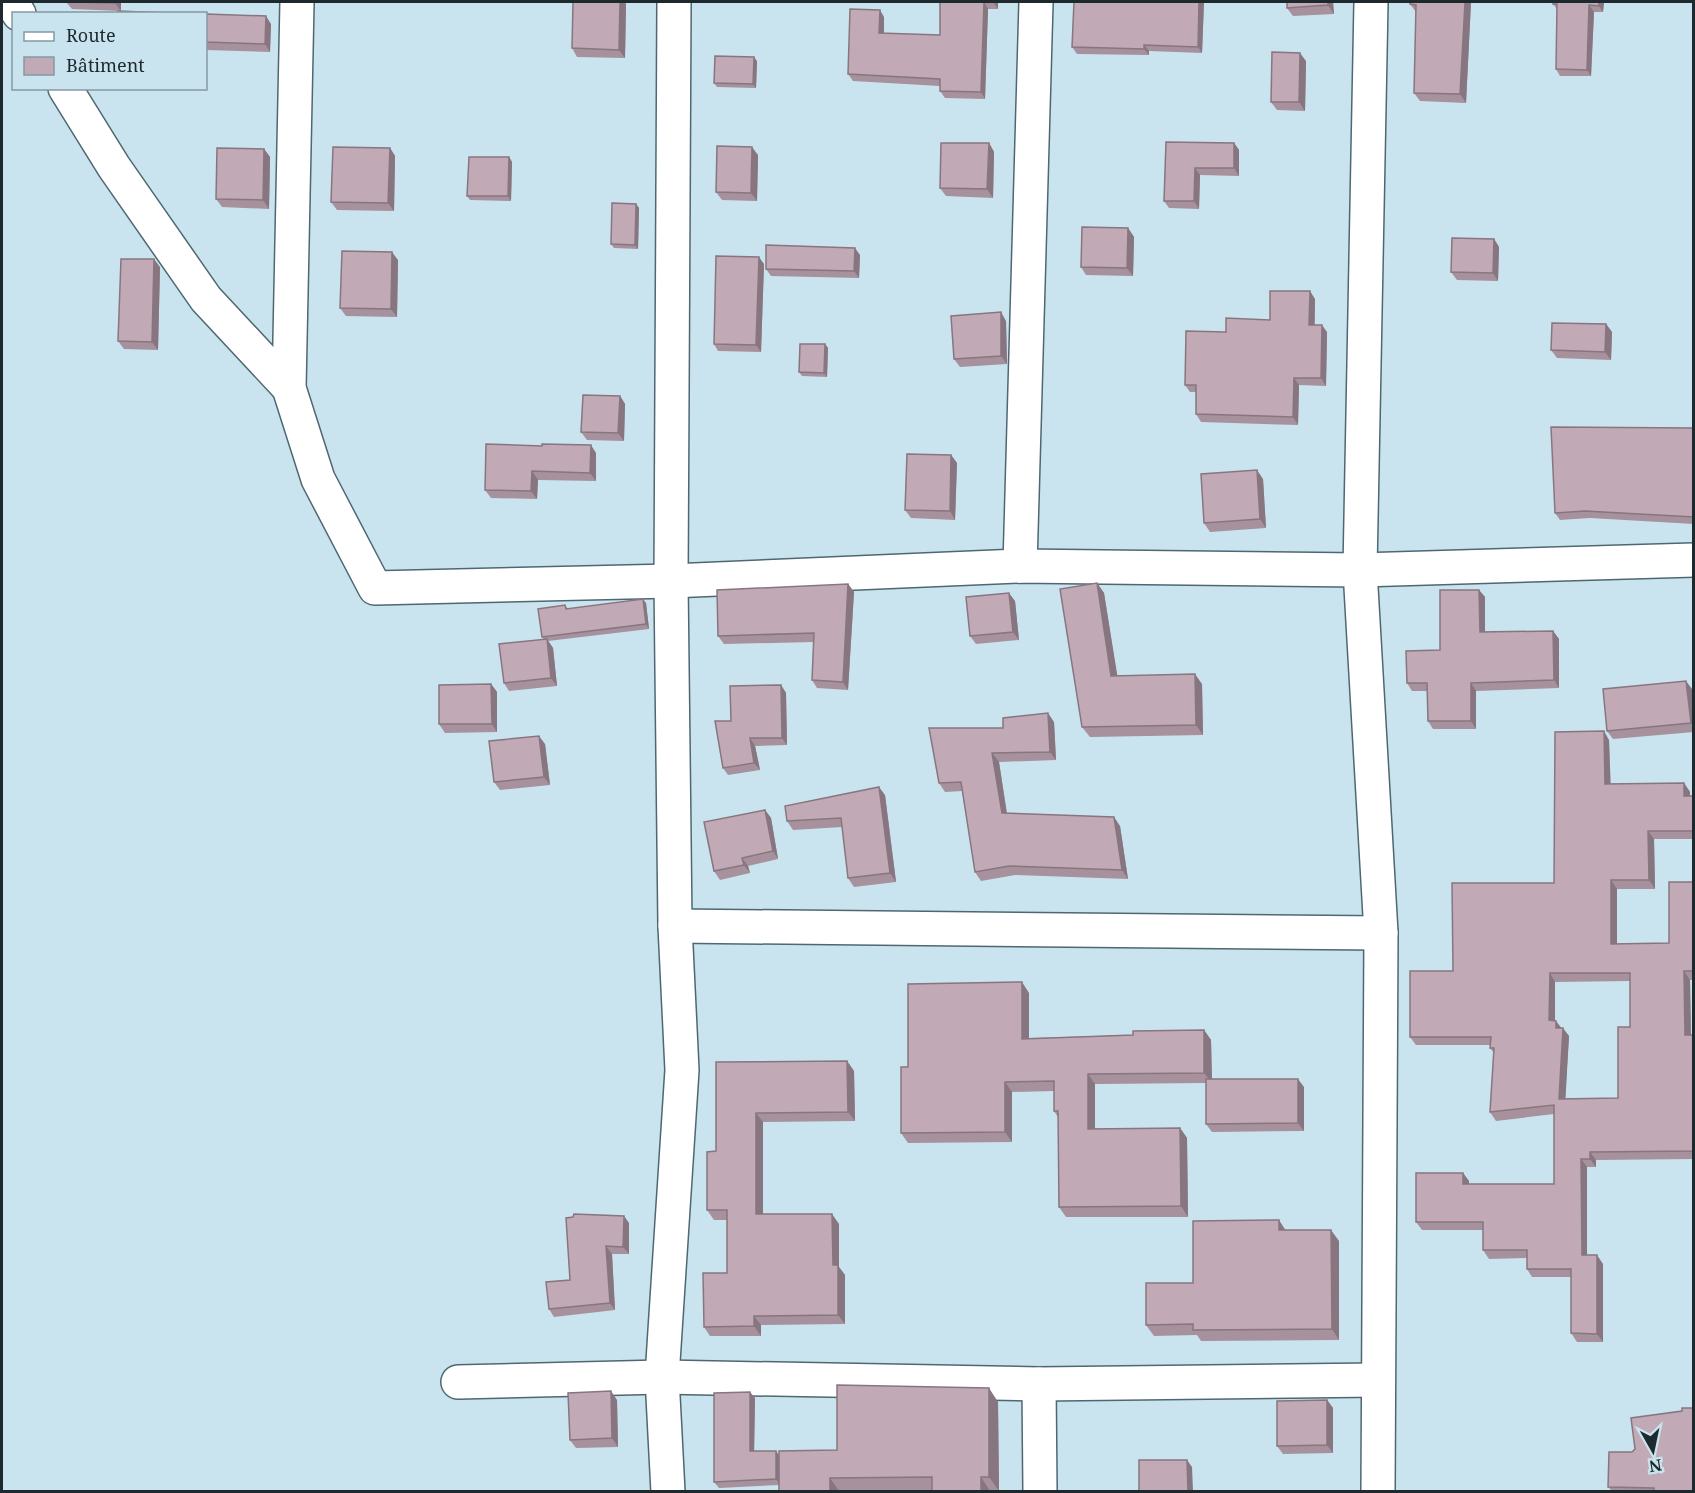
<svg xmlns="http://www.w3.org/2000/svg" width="1695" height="1493" viewBox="0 0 1695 1493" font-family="'Noto Serif',serif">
	<rect width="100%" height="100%" fill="#c9e4ef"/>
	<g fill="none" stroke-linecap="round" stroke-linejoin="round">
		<g stroke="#4f6771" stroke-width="36">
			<g id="minor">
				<path d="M11 2 19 14"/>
				<path d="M297 2 289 388 318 479 375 588 671 581 1020 566 1360 570 1694 560"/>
				<path d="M1371 2 1360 570 1381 933 1378 1492"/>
				<path d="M65 88 114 167 206 299 289 388"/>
				<path d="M1020 566 1036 2"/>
				<path d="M675 926 1381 933"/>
				<path d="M458 1382 662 1377 1039 1384 1377 1380"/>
				<path d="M1039 1384 1040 1492"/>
				<path d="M668 1492 662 1377 682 1070 675 926 671 581 674 2"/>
			</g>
		</g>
		<use href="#minor" stroke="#fff" stroke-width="33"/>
	</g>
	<g fill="#a6919c" fill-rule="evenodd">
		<path d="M66 2H121V11L72 9Z"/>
		<path d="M940 2H998V9H988L985 99 945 98 940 91V86L853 81 848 74 884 17V33L940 35Z"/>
		<path d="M1074 2H1204L1202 53 1149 51V55L1077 54 1072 47Z"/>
		<path d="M1333 2 1334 14 1293 16 1287 8Z"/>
		<path d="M1410 2H1471L1466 103 1420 101 1414 93 1416 12 1410 4Z"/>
		<path d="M1554 2H1604L1603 12H1594L1591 76H1560L1556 69 1557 9 1553 4Z"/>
		<path d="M626 4 625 58 577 57 572 48Z"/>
		<path d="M206 14 271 24 270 52 206 50Z"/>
		<path d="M757 61 756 88 717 87 714 83Z"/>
		<path d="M1306 61 1305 111 1277 110 1271 102Z"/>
		<path d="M1166 142 1234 143 1239 150V176L1200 175 1199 209 1169 208 1164 201Z"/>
		<path d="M989 143 994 152 993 198 946 196 940 188Z"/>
		<path d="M390 148 395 156 394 211 337 210 331 202Z"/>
		<path d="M264 149 270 157 269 209 222 207 216 199Z"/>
		<path d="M758 155 757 201 722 200 716 192Z"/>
		<path d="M509 157 512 162 511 201 470 200 467 196Z"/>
		<path d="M636 204 639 208 638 249 614 248 611 244Z"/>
		<path d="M1128 228 1134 237 1133 276 1086 275 1081 267Z"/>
		<path d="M1494 239 1499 247 1498 281 1457 280 1451 272Z"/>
		<path d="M860 255 859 278 771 276 766 269Z"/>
		<path d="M398 260 397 317 346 316 340 308Z"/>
		<path d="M764 264 761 352 718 351 714 344Z"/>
		<path d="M160 267 158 350 124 349 118 341Z"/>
		<path d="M1315 299V325L1327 332 1326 386 1299 385 1298 425 1201 422 1196 414V392H1190L1185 385 1226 332 1270 320Z"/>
		<path d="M1006 321 1007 364 960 367 954 359Z"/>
		<path d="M1606 324 1612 332 1611 360 1557 358 1551 350Z"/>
		<path d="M825 344 828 348 827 377 802 376 799 372Z"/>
		<path d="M620 396 625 404 624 441 587 440 581 432Z"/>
		<path d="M1694 428V524L1590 518 1560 520 1555 513Z"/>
		<path d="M542 446 596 453V481L538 480 537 499 491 498 485 490Z"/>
		<path d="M951 455 957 463 955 520 911 518 905 510Z"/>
		<path d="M1263 479 1266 528 1210 532 1204 523Z"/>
		<path d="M1097 583 1104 593 1117 676 1202 684 1203 735 1090 737 1082 727Z"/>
		<path d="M848 584 854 592 848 690 817 688 812 680 814 642 724 644 718 636Z"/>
		<path d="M1479 590 1485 597V632L1553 631 1559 639V688L1476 691V729H1433L1428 721 1427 691H1412L1407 683 1440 650Z"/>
		<path d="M1015 601 1019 640 976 644 970 636Z"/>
		<path d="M646 603 649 629 548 641 553 648 557 686 509 691 504 683 544 640 542 637 565 605 568 609Z"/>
		<path d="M491 684 497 692V732L445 733 439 724Z"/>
		<path d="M781 685 786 693 787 745 755 746 760 770 728 775 723 768 731 721Z"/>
		<path d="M1692 689 1694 703V732L1613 739 1607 731Z"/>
		<path d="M1054 722 1056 760 999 762 1007 813 1120 826 1128 879 1015 875 981 881 975 872 962 791 945 792 939 783 1003 728Z"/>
		<path d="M1609 740 1610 784 1684 783 1690 792V796H1694V839H1654L1655 889H1617V944L1669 943 1694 882V980H1690L1691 1035H1694V1159L1596 1160V1167H1587V1255L1603 1264V1342H1577L1571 1333V1277H1532L1527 1269V1258L1489 1259 1483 1250V1230H1422L1416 1222 1463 1173 1469 1181V1184H1554V1114L1496 1121 1490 1112 1494 1053 1490 1048V1045H1416L1410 1037 1554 883ZM1630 981V1027L1618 1098 1565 1099 1569 1036 1555 1021V982Z"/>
		<path d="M545 744 550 785 500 790 494 782Z"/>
		<path d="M885 795 896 882 854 887 848 878 842 827 793 830 787 821Z"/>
		<path d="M765 810 771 818 778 859 748 866 750 873 720 880 714 871Z"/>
		<path d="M1029 993V1038L1133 1035 1204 1030 1211 1040 1212 1079 1304 1087V1131L1212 1132 1206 1124V1083L1095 1084V1129L1180 1128 1187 1138 1188 1217H1066L1059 1207 1058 1117 1054 1111V1091L1012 1092V1142L908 1143 901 1133 908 1067Z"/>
		<path d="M847 1061 854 1071 855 1121 763 1122V1214L839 1224V1267L845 1275V1324L761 1325V1336H710L704 1327 727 1273V1220H714L707 1210 716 1151V1062Z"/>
		<path d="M629 1223V1254H612L615 1310 554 1317 549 1309 570 1280Z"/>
		<path d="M1286 1230 1339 1241V1340L1201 1341 1197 1335 1154 1336 1146 1325 1193 1283Z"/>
		<path d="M755 1398 754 1451H776L779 1455 837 1450 998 1402 999 1491H779V1485L719 1488 714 1482Z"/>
		<path d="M617 1400 618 1447 576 1448 570 1440Z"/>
		<path d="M1327 1400 1333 1408V1453L1283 1454 1277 1446Z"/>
		<path d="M1682 1411 1694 1491H1612L1608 1487 1632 1452Z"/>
	</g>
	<g fill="#87767f">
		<path d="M115 2H121V11L115 3Z"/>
		<path d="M620 2H625L626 4 625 58 619 50Z"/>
		<path d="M984 2 988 9 985 99 981 92Z"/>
		<path d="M993 2H998V9Z"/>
		<path d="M1199 2H1204L1202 53 1198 47Z"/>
		<path d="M1328 2H1333L1334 14 1328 5Z"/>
		<path d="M1465 2H1471L1466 103 1460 94Z"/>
		<path d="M1599 2H1604L1603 12 1599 6Z"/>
		<path d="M1589 5 1594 12 1591 76 1587 70Z"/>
		<path d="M880 10 884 17V40L879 33Z"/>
		<path d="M266 16 271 24 270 52 265 44Z"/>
		<path d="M1144 45 1149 51V55L1144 49Z"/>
		<path d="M1300 53 1306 61 1305 111 1299 102Z"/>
		<path d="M754 57 757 61 756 88 753 84Z"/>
		<path d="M989 143 994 152 993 198 987 189Z"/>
		<path d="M1234 143 1239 150V176L1234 168Z"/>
		<path d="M752 147 758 155 757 201 751 193Z"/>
		<path d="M390 148 395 156 394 211 388 203Z"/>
		<path d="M264 149 270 157 269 209 263 200Z"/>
		<path d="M509 157 512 162 511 201 508 196Z"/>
		<path d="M1195 168 1200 175 1199 209 1194 201Z"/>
		<path d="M636 204 639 208 638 249 635 245Z"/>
		<path d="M1128 228 1134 237 1133 276 1127 268Z"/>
		<path d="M1494 239 1499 247 1498 281 1493 273Z"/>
		<path d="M855 248 860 255 859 278 854 271Z"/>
		<path d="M392 252 398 260 397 317 391 309Z"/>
		<path d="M759 257 764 264 761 352 756 345Z"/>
		<path d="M154 259 160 267 158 350 152 342Z"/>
		<path d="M1310 291 1315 299 1314 332 1309 325Z"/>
		<path d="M1001 312 1006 321 1007 364 1001 356Z"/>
		<path d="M1606 324 1612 332 1611 360 1605 352Z"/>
		<path d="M1322 325 1327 332 1326 386 1321 378Z"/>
		<path d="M825 344 828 348 827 377 824 373Z"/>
		<path d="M1294 378 1299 385 1298 425 1293 417Z"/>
		<path d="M620 396 625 404 624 441 618 433Z"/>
		<path d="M591 445 596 453V481L590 473Z"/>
		<path d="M951 455 957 463 955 520 950 511Z"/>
		<path d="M1257 470 1263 479 1266 528 1260 519Z"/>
		<path d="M532 471 538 480 537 499 531 491Z"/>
		<path d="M1097 583 1104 593 1119 686 1111 676Z"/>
		<path d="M848 584 854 592 848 690 843 682Z"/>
		<path d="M1479 590 1485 597V640L1480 632Z"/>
		<path d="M1009 593 1015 601 1019 640 1013 632Z"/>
		<path d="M643 599 646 603 649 629 646 624Z"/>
		<path d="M1553 631 1559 639V688L1554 680Z"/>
		<path d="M547 639 553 648 557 686 551 678Z"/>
		<path d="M1195 674 1202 684 1203 735 1196 725Z"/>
		<path d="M1686 681 1692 689 1694 703V727L1691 723Z"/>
		<path d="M1471 683 1476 691V729L1471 721Z"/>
		<path d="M491 684 497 692V732L492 724Z"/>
		<path d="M781 685 786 693 787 745 782 738Z"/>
		<path d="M1048 713 1054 722 1056 760 1050 752Z"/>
		<path d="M1604 731 1609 740 1611 793 1605 784Z"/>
		<path d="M539 736 545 744 550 785 544 777Z"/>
		<path d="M750 738 755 746 760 770 754 763Z"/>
		<path d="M992 753 999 762 1008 822 1002 813Z"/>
		<path d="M1684 783 1690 792V804L1684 796Z"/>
		<path d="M879 787 885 795 896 882 890 873Z"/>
		<path d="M765 810 771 818 778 859 773 851Z"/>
		<path d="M1114 817 1120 826 1128 879 1122 870Z"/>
		<path d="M1648 831 1654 839 1655 889 1649 880Z"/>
		<path d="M742 858 748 866 750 873 744 865Z"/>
		<path d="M1611 880 1617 889V952L1611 944Z"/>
		<path d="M1684 971 1690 980 1691 1043 1685 1035Z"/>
		<path d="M1550 973 1555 982V1028L1549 1020Z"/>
		<path d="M1022 982 1029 993V1049L1022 1039Z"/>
		<path d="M1556 1021 1562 1029 1556 1028Z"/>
		<path d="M1563 1028 1569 1036 1565 1107 1559 1099Z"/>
		<path d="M1204 1030 1211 1040 1212 1083 1204 1073Z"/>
		<path d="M847 1061 854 1071 855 1121 848 1112Z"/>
		<path d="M1088 1074 1095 1084V1139L1088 1129Z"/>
		<path d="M1298 1079 1304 1087V1131L1298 1123Z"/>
		<path d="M1005 1082 1012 1092V1142L1005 1132Z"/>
		<path d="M756 1113 763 1122V1224L756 1214Z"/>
		<path d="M1180 1128 1187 1138 1188 1217 1181 1206Z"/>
		<path d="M1590 1152 1596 1160V1167L1590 1159Z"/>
		<path d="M1581 1159 1587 1167V1264L1582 1255Z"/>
		<path d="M1463 1173 1469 1181V1193L1463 1184Z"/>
		<path d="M832 1214 839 1224V1267L845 1275V1324L838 1315 833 1265Z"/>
		<path d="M624 1216 629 1223V1254L623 1247Z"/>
		<path d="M1279 1220 1286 1231 1279 1230Z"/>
		<path d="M1331 1230 1339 1241V1340L1332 1329Z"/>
		<path d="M606 1246 612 1254 615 1310 610 1303Z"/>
		<path d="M1597 1255 1603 1264V1342L1597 1334Z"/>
		<path d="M754 1316 761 1325V1336L754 1326Z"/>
		<path d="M989 1388 998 1402 999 1491 989 1477Z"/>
		<path d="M611 1391 617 1400 618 1447 612 1438Z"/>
		<path d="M750 1392 755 1398 754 1458 750 1451Z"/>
		<path d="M1327 1400 1333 1408V1453L1327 1445Z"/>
		<path d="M776 1451 780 1457V1485L776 1479Z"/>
		<path d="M1187 1460 1192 1467 1193 1491H1188Z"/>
		<path d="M981 1477 990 1491H981Z"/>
		<path d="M830 1478 839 1491H830Z"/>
	</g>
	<g fill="#c1a9b5" stroke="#87767f" stroke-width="1.5" fill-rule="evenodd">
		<path d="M74 2H115V3Z"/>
		<path d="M573 2H620L619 50 572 48Z"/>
		<path d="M940 2H993H984L981 92 940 91V79L848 74 850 9 880 10 879 33 940 35Z"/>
		<path d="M1074 2H1199L1198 47 1144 45V49L1072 47Z"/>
		<path d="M1287 2H1328V5L1287 8Z"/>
		<path d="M1410 2H1465L1460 94 1414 93 1416 5 1410 4Z"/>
		<path d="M1554 2H1599V6L1589 5 1587 70 1556 69 1557 4H1553Z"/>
		<path d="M118 11 193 14H118Z"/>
		<path d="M206 14 266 16 265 44 206 42Z"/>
		<path d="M1272 52 1300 53 1299 102H1271Z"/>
		<path d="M715 56 754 57 753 84 714 83Z"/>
		<path d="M1166 142 1234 143V168H1195L1194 201H1164Z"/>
		<path d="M941 143H989L987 189 940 188Z"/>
		<path d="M717 146 752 147 751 193 716 192Z"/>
		<path d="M333 147 390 148 388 203 331 202Z"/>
		<path d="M217 148 264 149 263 200 216 199Z"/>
		<path d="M469 157H509L508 196H467Z"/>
		<path d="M612 203 636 204 635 245 611 244Z"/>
		<path d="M1082 227 1128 228 1127 268 1081 267Z"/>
		<path d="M1452 238 1494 239 1493 273 1451 272Z"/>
		<path d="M766 245 855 248 854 271 766 269Z"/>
		<path d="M342 251 392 252 391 309 340 308Z"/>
		<path d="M716 256 759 257 756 345 714 344Z"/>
		<path d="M121 259H154L152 342 118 341Z"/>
		<path d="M1270 291H1310L1309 325H1322L1321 378H1294L1293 417 1196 414V385H1185L1186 331 1226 332V318L1270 320Z"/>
		<path d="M1001 312V356L954 359 951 316Z"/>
		<path d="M1552 323 1606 324 1605 352 1551 350Z"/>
		<path d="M800 344H825L824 373 799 372Z"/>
		<path d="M583 395 620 396 618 433 581 432Z"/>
		<path d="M1551 427 1694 428V517L1585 511 1555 513Z"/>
		<path d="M486 444 542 446V444L591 445 590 473 532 471 531 491 485 490Z"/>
		<path d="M907 454 951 455 950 511 905 510Z"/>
		<path d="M1257 470 1260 519 1204 523 1201 474Z"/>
		<path d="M1097 583 1111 676 1195 674 1196 725 1082 727 1060 589Z"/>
		<path d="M848 584 843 682 812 680 814 633 718 636 717 590Z"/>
		<path d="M1440 590H1479L1480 632 1553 631 1554 680 1471 683V721H1428L1427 683H1407L1406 651 1440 650Z"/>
		<path d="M1009 593 1013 632 970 636 966 597Z"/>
		<path d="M643 599 646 624 542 637 538 609 565 605 566 609Z"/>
		<path d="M547 639 551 678 504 683 499 644Z"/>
		<path d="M1686 681 1691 723 1607 731 1603 689Z"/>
		<path d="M491 684 492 724H439V685Z"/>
		<path d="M781 685 782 738H750L754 763 723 768 715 721H731L730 686Z"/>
		<path d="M1048 713 1050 752 992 753 1002 813 1114 817 1122 870 1009 866 975 872 961 782 939 783 929 728H1003V718Z"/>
		<path d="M1604 731 1605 784 1684 783V796H1694V831H1648L1649 880H1611V944L1669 943V882H1694V971H1684L1685 1035H1694V1151L1590 1152V1159H1581L1582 1255H1597V1334L1571 1333V1269H1527V1250H1483V1222H1416V1173H1463V1184H1554V1105L1490 1112 1494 1048H1490L1491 1037H1410V971H1453L1452 883H1554L1555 732ZM1550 973H1630V1027H1618V1098L1559 1099 1563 1028H1556V1021L1549 1020Z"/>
		<path d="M539 736 544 777 494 782 489 741Z"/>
		<path d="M879 787 890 873 848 878 841 818 787 821 785 806Z"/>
		<path d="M765 810 773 851 742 858 744 865 714 871 704 822Z"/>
		<path d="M1022 982V1039L1133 1035V1031L1204 1030V1073L1088 1074V1129L1180 1128 1181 1206 1059 1207 1058 1111H1054V1081L1005 1082V1132L901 1133V1067H908V984Z"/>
		<path d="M847 1061 848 1112 756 1113V1214H832L833 1265H838V1315L754 1316V1326L704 1327 703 1273H727V1210H707V1152L716 1151V1062Z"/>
		<path d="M1206 1079H1298V1123L1206 1124Z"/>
		<path d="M574 1214 624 1216 623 1247 606 1246 610 1303 549 1309 546 1282 570 1280 566 1218 573 1217Z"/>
		<path d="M1279 1220V1230H1331L1332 1329 1193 1330V1324L1146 1325V1283H1193V1221Z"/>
		<path d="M837 1385 989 1388V1477H981V1491H932V1477L830 1478V1491H779V1451L837 1450Z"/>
		<path d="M611 1391 612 1438 570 1440 568 1393Z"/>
		<path d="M750 1392V1451H776V1479L714 1482V1393Z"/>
		<path d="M1327 1400V1445L1277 1446V1401Z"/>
		<path d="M1682 1408H1694V1491H1654V1488L1608 1487 1609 1452H1632L1635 1449 1631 1418 1682 1411Z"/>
		<path d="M1139 1460H1187L1188 1491H1091H1139Z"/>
	</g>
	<rect width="1695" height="1493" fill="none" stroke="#1e292d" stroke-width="6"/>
	<rect x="12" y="12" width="195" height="78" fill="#c9e4ef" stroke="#8599a1" stroke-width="1.5"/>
	<rect x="24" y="32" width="30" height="9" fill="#ffffff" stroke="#8599a1" stroke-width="1.5"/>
	<text x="66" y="42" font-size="18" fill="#1e292d">Route</text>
	<rect x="24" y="57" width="30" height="18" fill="#c1a9b5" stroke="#8599a1" stroke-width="1.5"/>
	<text x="66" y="72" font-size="18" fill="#1e292d">Bâtiment</text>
	<g transform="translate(1653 1451) rotate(171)" stroke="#c9e4ef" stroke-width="4.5" paint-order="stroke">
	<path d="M0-4.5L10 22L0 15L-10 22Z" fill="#1e292d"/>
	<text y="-9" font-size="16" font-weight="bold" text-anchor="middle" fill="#1e292d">N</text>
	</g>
</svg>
